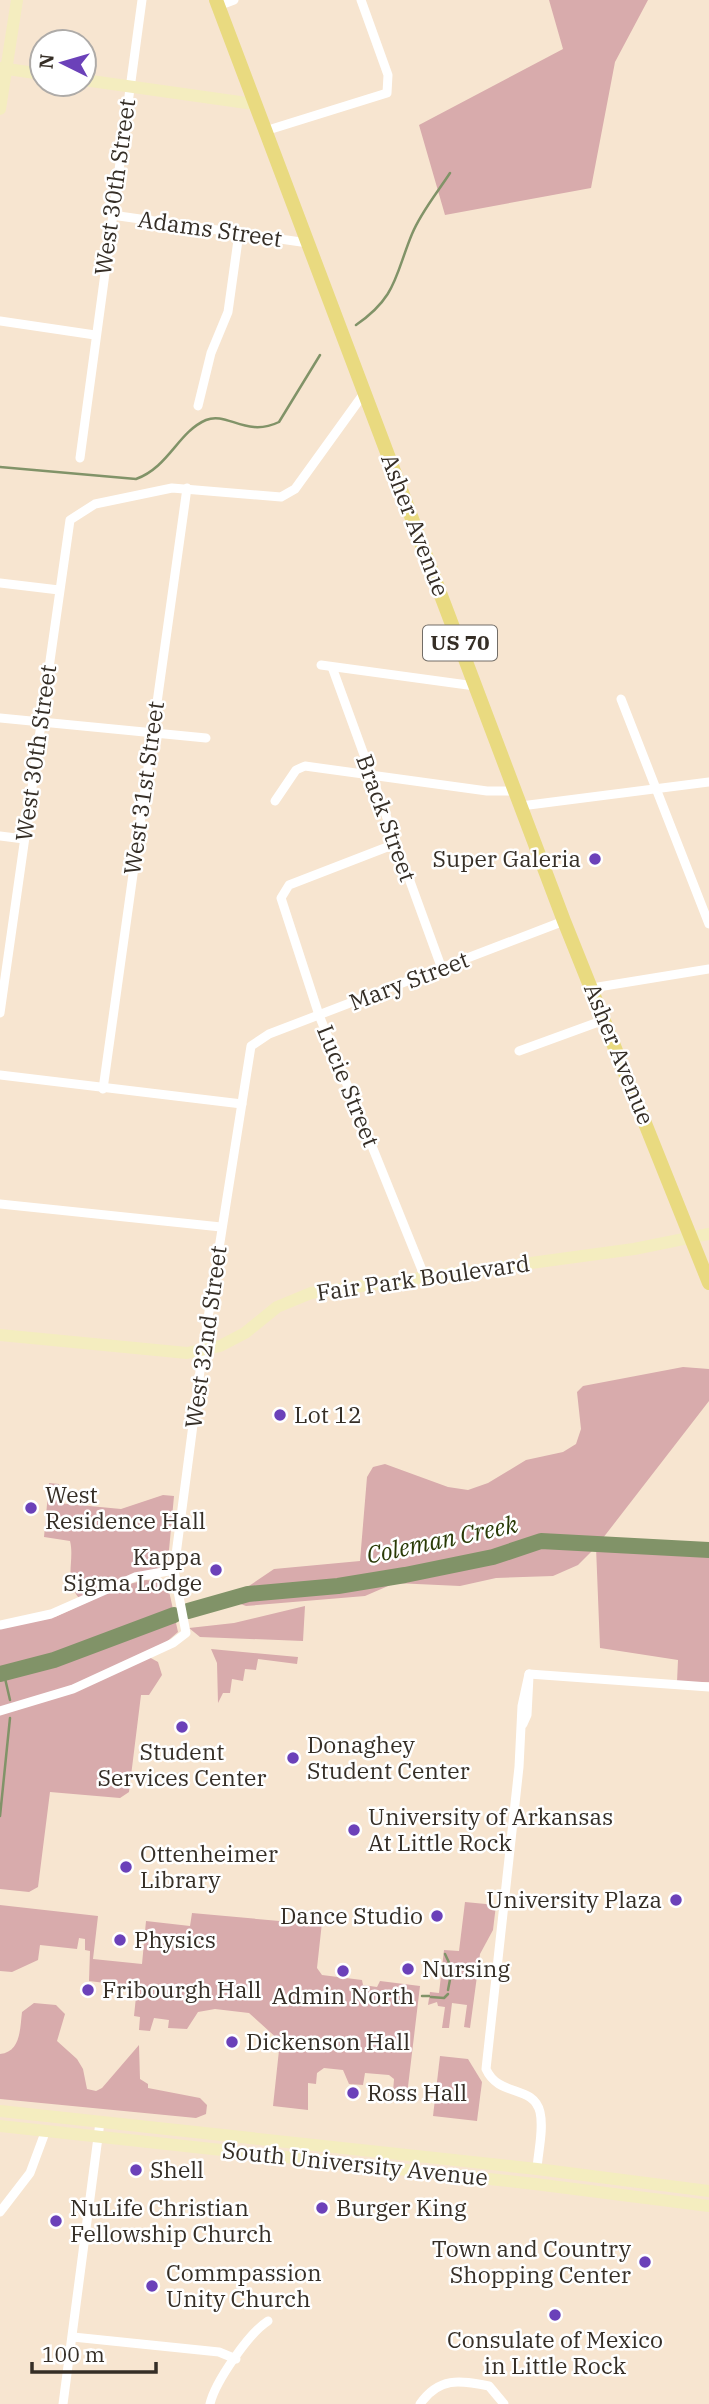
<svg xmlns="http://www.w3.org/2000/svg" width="709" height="2404" viewBox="0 0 709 2404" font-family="'IBM Plex Serif',serif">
	<rect width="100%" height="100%" fill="#f7e5d0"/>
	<g fill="#d8abac">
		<path d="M549 0H648L615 62 591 188 445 215 419 125 563 49Z"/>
		<path d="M683 1367 709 1369V1401L603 1538 709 1545V1682H677L678 1660 600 1648 596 1547 578 1565 553 1576 496 1578 460 1586 395 1583 365 1596 246 1606 238 1603 240 1592 274 1569 360 1561 367 1477 373 1467 385 1464 448 1487 468 1490 488 1483 526 1460 563 1452 576 1444 581 1429 577 1392 583 1386Z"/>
		<path d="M49 1483 59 1484 58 1503 121 1509 163 1495 174 1496 168 1561 165 1567 119 1579 80 1599C63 1581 75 1561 70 1541L44 1537Z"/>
		<path d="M146 1580 167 1582 178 1632 149 1657 158 1662 162 1675 149 1695H141L129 1792 120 1798 50 1792 38 1887 29 1892 0 1889V1627L55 1617 125 1585Z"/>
		<path d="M305 1606 303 1641 200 1637 189 1628 234 1623Z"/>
		<path d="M211 1649 298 1657 297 1664 258 1659 256 1670 245 1669 243 1681 232 1679 230 1693H223L218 1703 217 1663Z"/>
		<path d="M465 1902 496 1905 493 1930 480 1954 470 2028 464 2027 467 2005 452 2003 449 2028H442L445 2007 438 2006 437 2002 428 2005 430 1992 439 1993 444 1950 459 1951Z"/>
		<path d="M0 1905 98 1916 93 1959 142 1964 146 1921 190 1926 192 1913 313 1924 315 1912 323 1913 317 1968 322 1975 362 1980 363 1985 377 1987 380 1981 420 1986 407 2095 393 2092 394 2079 389 2075 365 2073 363 2085 349 2084 343 2070 324 2068 317 2073 316 2084 308 2083V2110L273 2106 280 2041 249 2013 215 2009 198 2012 187 2029 168 2028 169 2020 154 2018 150 2031 139 2030 140 2017 134 2016 137 1987 89 1981 90 1951 85 1950V1939L79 1938 77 1949 40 1945 38 1960 12 1972 0 1971Z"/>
		<path d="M34 2003 56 2005 65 2014 57 2041 77 2059 83 2069 87 2089 96 2091 102 2088 139 2045 140 2079 148 2084V2088L200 2098 207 2105 206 2114 196 2118 0 2099V2054C21 2052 20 2028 22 2012Z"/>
		<path d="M440 2056 468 2059 482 2082 477 2121 433 2116Z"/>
	</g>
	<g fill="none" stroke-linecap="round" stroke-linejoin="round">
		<g stroke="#819368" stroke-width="2.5">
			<path d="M356 325C397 297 395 275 412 234 421 212 437 193 450 173"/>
			<path d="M0 467 136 479C169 467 178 432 206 420 227 411 246 438 279 422L320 355"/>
			<path d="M4 1674 10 1700"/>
			<path d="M0 1816 10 1718"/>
			<path d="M445 1954 452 1969 448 1990"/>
			<path d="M422 1996H429"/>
			<path d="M431 1997 444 1998 448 1994"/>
		</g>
		<g stroke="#819368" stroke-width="16">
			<path d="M188 1611 248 1594 338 1586 405 1575 493 1557 541 1541 709 1550"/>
			<path d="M0 1674 54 1660 174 1615"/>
		</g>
		<g stroke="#fff" stroke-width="9">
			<path d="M218 6 234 0"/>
			<path d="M265 131 387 93 388 75 361 0"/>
			<path d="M112 215 308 243"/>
			<path d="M0 321 95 335"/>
			<path d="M198 406 211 353 228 312 239 233"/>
			<path d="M80 458 142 0"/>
			<path d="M0 583 59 590"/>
			<path d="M321 665 475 686"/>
			<path d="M332 667 442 969"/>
			<path d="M621 699 709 924"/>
			<path d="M0 718 206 738"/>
			<path d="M275 801 296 770 305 766 487 791H515"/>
			<path d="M521 806 709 782"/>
			<path d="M0 836 24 839"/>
			<path d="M395 844 289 885 281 898 319 1015 424 1275"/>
			<path d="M592 988 709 969"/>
			<path d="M0 1013 70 520 95 504 172 488 281 497 295 489 365 392"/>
			<path d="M519 1051 604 1020"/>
			<path d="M0 1075 242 1104"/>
			<path d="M103 1089 187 488"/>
			<path d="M0 1204 221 1227"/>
			<path d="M0 1625 51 1614 135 1577 174 1570"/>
			<path d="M529 1674 522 1706 519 1767 486 2069C499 2098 533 2084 540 2112 544 2129 538 2152 537 2169"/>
			<path d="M529 1674 709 1687"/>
			<path d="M0 1711 73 1689 173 1643 186 1633 174 1570 202 1356 251 1046 269 1034 564 921"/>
			<path d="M523 1724 527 1715 529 1676"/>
			<path d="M0 2212 30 2173 46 2130"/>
			<path d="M73 2337 219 2352 236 2359"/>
			<path d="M63 2404 100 2122"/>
			<path d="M210 2404C215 2382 249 2333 268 2321"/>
			<path d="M420 2404C439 2377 459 2380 489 2386L504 2404"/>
		</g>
		<g stroke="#f4edbf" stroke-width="12">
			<path d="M0 68 42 74"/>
			<path d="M84 80 254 104"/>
			<path d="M0 109 17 0"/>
			<path d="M0 1335 187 1353 220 1346 245 1333 277 1307 311 1293 634 1249 709 1234"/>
			<path d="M0 2111 537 2169 709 2191"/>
			<path d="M0 2126 535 2184 709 2206"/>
		</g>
		<path stroke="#e9da80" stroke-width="14" d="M216 0 564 921 709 1283"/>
	</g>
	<g fill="#6b41b9" stroke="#fff" stroke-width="2.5">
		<circle cx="595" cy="859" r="7"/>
		<circle cx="280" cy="1415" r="7"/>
		<circle cx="31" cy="1508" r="7"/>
		<circle cx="216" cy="1570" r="7"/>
		<circle cx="182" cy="1727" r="7"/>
		<circle cx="293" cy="1758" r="7"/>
		<circle cx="354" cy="1830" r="7"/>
		<circle cx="126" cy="1867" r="7"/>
		<circle cx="676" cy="1900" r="7"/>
		<circle cx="437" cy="1916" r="7"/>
		<circle cx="120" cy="1940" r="7"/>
		<circle cx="408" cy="1969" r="7"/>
		<circle cx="343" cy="1971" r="7"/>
		<circle cx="88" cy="1990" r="7"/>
		<circle cx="232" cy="2042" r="7"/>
		<circle cx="353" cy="2093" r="7"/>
		<circle cx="136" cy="2170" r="7"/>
		<circle cx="322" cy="2208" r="7"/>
		<circle cx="56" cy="2221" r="7"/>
		<circle cx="645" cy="2262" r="7"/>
		<circle cx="152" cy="2286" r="7"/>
		<circle cx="555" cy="2315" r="7"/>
	</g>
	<g text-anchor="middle" stroke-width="5" stroke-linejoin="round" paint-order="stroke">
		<rect fill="#fff" stroke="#726d67" stroke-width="2" x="423" y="625.5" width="74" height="35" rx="5"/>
		<g font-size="21" font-weight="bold" fill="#352e26">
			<text x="460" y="650">US 70</text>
		</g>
		<g font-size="23" fill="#352e26" stroke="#fff">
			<text transform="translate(115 187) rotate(-82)" y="8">West 30th Street</text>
			<text transform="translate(210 229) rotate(8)" y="8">Adams Street</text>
			<text transform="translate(415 525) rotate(69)" y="8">Asher Avenue</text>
			<text transform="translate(36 753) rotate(-82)" y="8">West 30th Street</text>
			<text transform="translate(144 788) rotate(-82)" y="8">West 31st Street</text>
			<text transform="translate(386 818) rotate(70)" y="8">Brack Street</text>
			<text transform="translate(409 981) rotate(-21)" y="8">Mary Street</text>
			<text transform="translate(619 1054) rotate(68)" y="8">Asher Avenue</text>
			<text transform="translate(348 1086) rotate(68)" y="8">Lucie Street</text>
			<text transform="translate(423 1278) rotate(-8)" y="8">Fair Park Boulevard</text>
			<text transform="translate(206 1337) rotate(-82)" y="8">West 32nd Street</text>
			<text transform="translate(355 2164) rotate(6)" y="8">South University Avenue</text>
		</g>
		<g font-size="23" fill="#352e26" stroke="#fff" text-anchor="start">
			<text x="581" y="867" text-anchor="end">Super Galeria</text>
			<text x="294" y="1423">Lot 12</text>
			<text x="45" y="1503">West<tspan x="45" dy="26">Residence Hall</tspan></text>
			<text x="202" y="1565" text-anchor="end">Kappa<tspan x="202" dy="26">Sigma Lodge</tspan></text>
			<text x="307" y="1753">Donaghey<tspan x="307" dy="26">Student Center</tspan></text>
			<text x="182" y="1760" text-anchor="middle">Student<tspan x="182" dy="26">Services Center</tspan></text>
			<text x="368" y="1825">University of Arkansas<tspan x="368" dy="26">At Little Rock</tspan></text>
			<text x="140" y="1862">Ottenheimer<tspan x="140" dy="26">Library</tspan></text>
			<text x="662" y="1908" text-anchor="end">University Plaza</text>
			<text x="423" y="1924" text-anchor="end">Dance Studio</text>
			<text x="134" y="1948">Physics</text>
			<text x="422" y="1977">Nursing</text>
			<text x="102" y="1998">Fribourgh Hall</text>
			<text x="343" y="2004" text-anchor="middle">Admin North</text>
			<text x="246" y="2050">Dickenson Hall</text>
			<text x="367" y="2101">Ross Hall</text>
			<text x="150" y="2178">Shell</text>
			<text x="70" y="2216">NuLife Christian<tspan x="70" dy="26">Fellowship Church</tspan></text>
			<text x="336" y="2216">Burger King</text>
			<text x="631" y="2257" text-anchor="end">Town and Country<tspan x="631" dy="26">Shopping Center</tspan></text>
			<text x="166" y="2281">Commpassion<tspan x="166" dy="26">Unity Church</tspan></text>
			<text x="555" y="2348" text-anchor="middle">Consulate of Mexico<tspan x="555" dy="26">in Little Rock</tspan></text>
		</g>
		<g font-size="24" font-style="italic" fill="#293a06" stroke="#fff">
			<text transform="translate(442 1540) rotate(-12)" y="8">Coleman Creek</text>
		</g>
	</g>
	<g transform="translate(63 63) rotate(275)"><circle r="33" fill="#ffffff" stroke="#aeaba8" stroke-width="2"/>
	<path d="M0-5L12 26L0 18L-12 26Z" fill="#6b41b9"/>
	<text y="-10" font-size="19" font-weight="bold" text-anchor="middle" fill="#352e26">N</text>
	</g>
	<path d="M32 2362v10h124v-10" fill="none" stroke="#352e26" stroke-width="3.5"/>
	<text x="42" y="2362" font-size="21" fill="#352e26" stroke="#ffffff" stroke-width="5" paint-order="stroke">100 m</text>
</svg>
